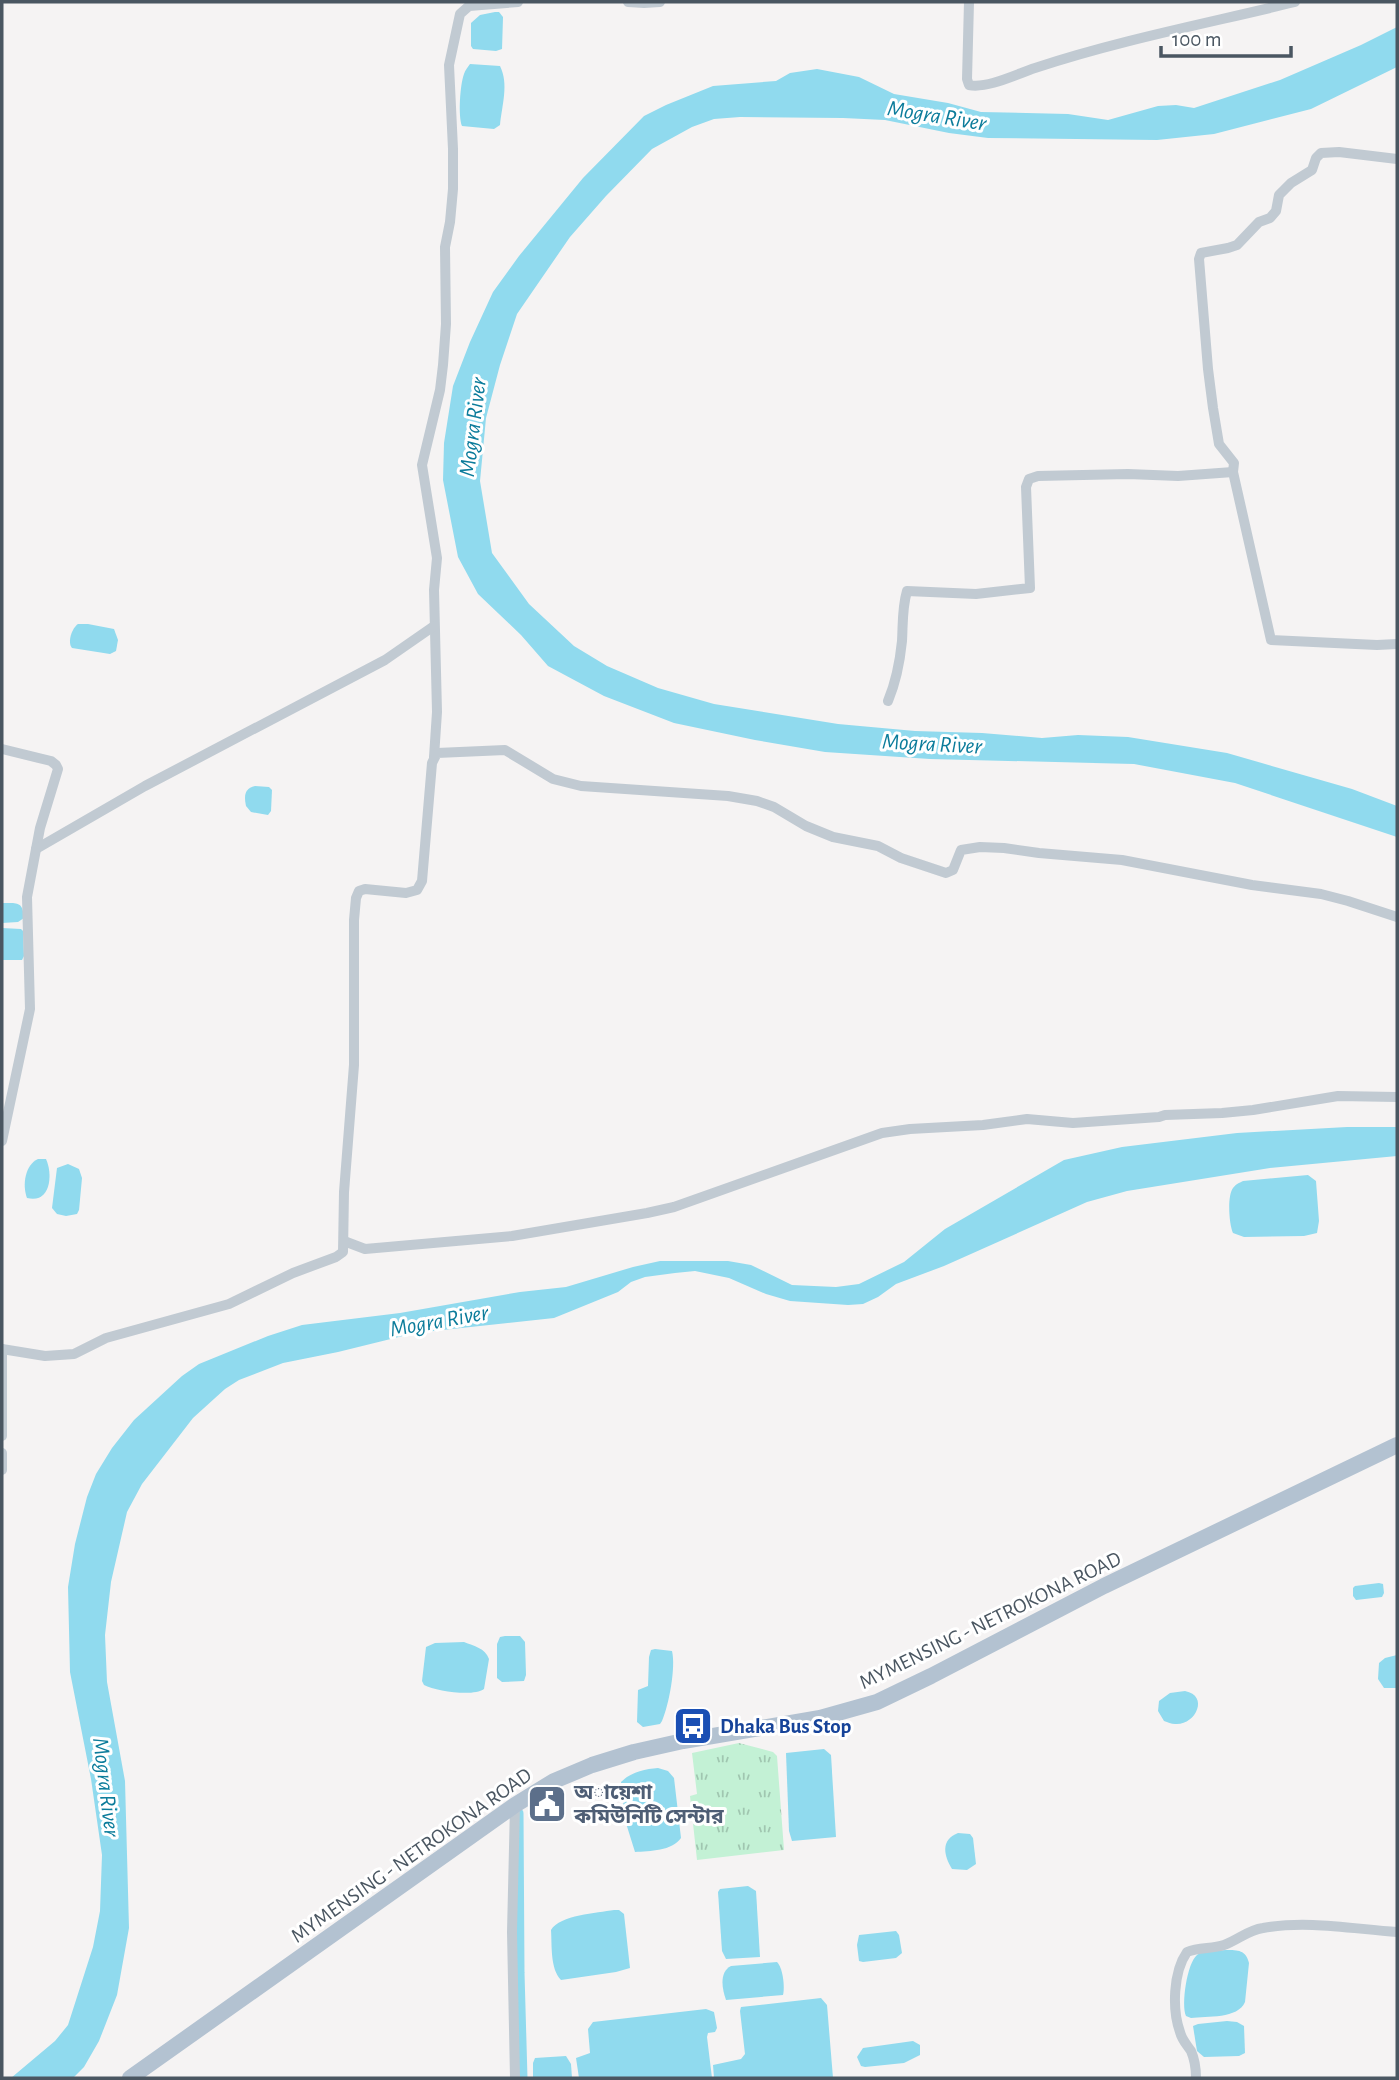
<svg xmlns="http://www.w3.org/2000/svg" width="1399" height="2080" viewBox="0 0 1399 2080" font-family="'Alegreya Sans','Noto Sans Bengali',sans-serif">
	<defs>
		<pattern id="grass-tufts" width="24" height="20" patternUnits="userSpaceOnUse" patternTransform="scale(1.75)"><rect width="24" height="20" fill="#c3f1d5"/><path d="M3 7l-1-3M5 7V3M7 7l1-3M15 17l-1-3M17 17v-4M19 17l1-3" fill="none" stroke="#a0c6b0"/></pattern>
	</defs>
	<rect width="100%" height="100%" fill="#f5f3f3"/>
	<path fill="url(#grass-tufts)" d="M739 1743 773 1752 777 1756 784 1850 697 1860 690 1796 697 1794 692 1753Z"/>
	<g fill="#90daee">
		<path d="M495 12H499L503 17 502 49 496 51 473 49 471 46V23L480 15Z"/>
		<path d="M1397 27V67L1311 109 1214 134 1157 140 988 138 949 133 885 120 843 118 740 117 714 119 692 127 652 149 606 196 570 237 517 314 500 365 486 418 480 481 492 553 529 604 574 646 607 666 658 688 714 704 838 724 915 731 982 733 1042 738 1078 735 1128 737 1227 753 1352 789 1397 806V837L1235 783 1134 764 930 759 825 752 755 740 674 723 604 696 548 666 521 635 478 594 458 557 443 480 444 443 453 386 470 342 493 292 519 256 583 178 644 116 666 105 713 86 776 81 790 73 817 69 859 77 894 94 948 103 981 112 1068 114 1108 120 1158 106 1176 105 1194 108 1280 80 1361 45Z"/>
		<path d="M470 64 500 66C509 84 502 105 500 125L494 129 462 126C458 116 460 85 464 74 465 70 468 67 470 64Z"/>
		<path d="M78 624H88L114 629 118 640 116 651 110 654 72 648C67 642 72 628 78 624Z"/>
		<path d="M255 786 269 787 272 790 271 811 268 815 251 812 246 806C244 797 244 788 255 786Z"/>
		<path d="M2 903C17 903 23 901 24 918L18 922 2 923Z"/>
		<path d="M2 928 21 929 23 931 24 956 22 960H2Z"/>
		<path d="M1347 1127H1397V1156L1270 1168 1127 1191 1087 1202 944 1266 896 1284 878 1297 863 1304 848 1305 790 1301 766 1294 729 1278 695 1271 675 1273 645 1277 631 1282 618 1292 554 1318 415 1333 338 1352 283 1363 239 1380 225 1389 193 1418 142 1484 127 1512 111 1582 105 1635 107 1682 125 1781 129 1928 117 1995 99 2041 84 2067 73 2078H11L55 2041 68 2025 93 1947 100 1911 102 1855 91 1779 70 1672 68 1587 75 1544 87 1497 96 1474 112 1448 134 1420 182 1376 199 1364 268 1336 302 1325 400 1313 520 1292 566 1287 633 1267 660 1261H728L751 1265 792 1285 836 1287 859 1284 904 1262 945 1229 1064 1160 1122 1147 1237 1133Z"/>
		<path d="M38 1159H46C53 1174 51 1204 27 1198 22 1185 25 1165 38 1159Z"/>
		<path d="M68 1164 79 1169 82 1178 79 1210 77 1214 66 1216 57 1214 52 1208 57 1168Z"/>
		<path d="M1308 1175 1316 1181 1319 1221 1317 1233 1304 1236 1244 1237 1233 1233C1229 1224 1227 1196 1233 1188 1236 1184 1239 1183 1243 1181Z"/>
		<path d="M1379 1583 1383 1584 1384 1593 1382 1597 1356 1600 1353 1596V1588L1355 1586Z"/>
		<path d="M505 1636H520L525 1642 526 1675 524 1681 502 1682 497 1678V1644L500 1637Z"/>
		<path d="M464 1642C474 1646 485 1648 489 1659L484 1689C473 1697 436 1691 424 1685L422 1681 426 1647 435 1643Z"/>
		<path d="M655 1649 672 1651C676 1667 669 1705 662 1721L660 1724 643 1727 637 1722 638 1690 648 1686 649 1657 651 1650Z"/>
		<path d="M1397 1655V1688H1384L1378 1679 1379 1663 1385 1658Z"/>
		<path d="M1185 1691C1210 1696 1195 1726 1175 1724 1171 1724 1168 1722 1164 1721L1158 1711 1159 1701 1170 1693Z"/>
		<path d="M824 1749 831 1755 836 1837 792 1841 789 1831 786 1753Z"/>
		<path d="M658 1768 668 1771 674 1778 681 1838C672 1851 650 1851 635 1852L625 1820 621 1782C631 1772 645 1769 658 1768Z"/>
		<path d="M958 1833 970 1834 973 1838 976 1864 967 1870 952 1869C944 1856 940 1840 958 1833Z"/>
		<path d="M748 1886 756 1891 760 1957 726 1959 722 1951 718 1892 720 1889Z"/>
		<path d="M614 1910H619L624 1914 630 1968 616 1972 561 1980C550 1969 552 1945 551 1930 560 1915 597 1913 614 1910Z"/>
		<path d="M896 1931 899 1935 902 1953 896 1958 863 1962 859 1961 857 1945 859 1935Z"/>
		<path d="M1226 1950C1238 1950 1246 1950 1249 1963L1245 2002C1238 2019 1207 2016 1191 2018L1186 2016C1181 2005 1187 1963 1197 1955 1204 1949 1217 1951 1226 1950Z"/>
		<path d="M777 1962C783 1968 785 1987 783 1995L726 2000C722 1989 719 1972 731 1966Z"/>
		<path d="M821 1998 827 2005 833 2078H714L713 2065 741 2059 745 2054 740 2011 741 2007Z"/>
		<path d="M706 2009 714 2012 717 2028 715 2032 708 2033 707 2037 712 2078H579L576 2058 590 2053 588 2029 593 2022Z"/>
		<path d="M1227 2021 1237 2022 1244 2026 1245 2053 1239 2056 1204 2057 1197 2051 1193 2026 1198 2024Z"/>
		<path d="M913 2041 920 2045V2055L904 2063 865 2067 861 2066 857 2057 863 2048Z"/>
		<path d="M566 2056 571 2064 572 2078H533V2063L535 2058Z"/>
	</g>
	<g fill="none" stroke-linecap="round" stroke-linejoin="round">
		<path stroke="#90daee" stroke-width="9" d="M519 1813 520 1973 523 2078"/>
		<g stroke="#c1cad2" stroke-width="10">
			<path d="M628 2 644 3 660 2"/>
			<path d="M969 2 967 79 969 85C987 89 1017 74 1035 68 1120 40 1209 23 1295 2"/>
			<path d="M1397 159 1339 152 1321 153 1316 158 1312 170 1291 183 1279 195 1276 211 1270 218 1259 222 1237 245 1228 248 1201 253 1199 259 1208 369 1213 408 1219 444 1234 463 1233 472 1271 640 1377 645 1397 644"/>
			<path d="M888 701C896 682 900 661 902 641 903 623 902 608 907 591L976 594 1030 588 1026 487 1029 479 1038 476 1128 474 1178 476 1233 472"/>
			<path d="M2 749 51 761 56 765 58 769 40 828 27 897 30 1009 2 1141"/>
			<path d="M434 757 437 712 434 590 437 558 422 465 440 390 443 365 446 324 445 247 450 222 453 189V149L449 65 460 14 469 6 518 2"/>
			<path d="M36 849 145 786 385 660 434 626"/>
			<path d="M344 1241 365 1249 512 1236 647 1213 674 1207 882 1133 910 1129 983 1125 1027 1119 1073 1123 1159 1117 1165 1115 1222 1113 1253 1110 1338 1096 1397 1097"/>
			<path d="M2 1349 45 1356 74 1354 106 1338 229 1304 293 1273 336 1257 343 1252 344 1192 354 1065V920L356 898 359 891 365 889 406 893 417 890 422 881 432 763 437 753 505 750 553 779 581 786 728 796 757 801 774 807 806 826 833 837 878 846 901 858 946 873 953 870 961 850 980 847 1004 848 1039 853 1122 860 1252 885 1321 894 1348 901 1397 917"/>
			<path d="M2 1436V1349"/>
			<path d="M2 1453V1470"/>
			<path d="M515 2078 512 1932 515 1805"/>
			<path d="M1196 2078C1196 2069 1195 2060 1191 2051 1187 2045 1182 2040 1180 2032 1172 2010 1173 1972 1187 1952 1199 1947 1212 1949 1224 1945 1238 1940 1248 1930 1263 1928 1307 1920 1353 1929 1397 1932"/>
		</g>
		<path stroke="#b3c2d1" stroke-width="16" d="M130 2078 515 1805 554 1781 592 1765 634 1752 683 1741 820 1718 877 1702 931 1676 1104 1586 1397 1445"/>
	</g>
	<defs>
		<g id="bus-square" transform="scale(2.0125)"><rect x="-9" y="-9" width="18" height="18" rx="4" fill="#1a4fb4" stroke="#fff"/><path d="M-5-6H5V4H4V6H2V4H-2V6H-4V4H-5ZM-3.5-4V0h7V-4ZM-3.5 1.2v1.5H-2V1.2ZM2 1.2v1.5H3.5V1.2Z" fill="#fff"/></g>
		<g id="civic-square" transform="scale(2.0125)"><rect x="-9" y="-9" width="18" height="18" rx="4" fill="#5c6f8a" stroke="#fff"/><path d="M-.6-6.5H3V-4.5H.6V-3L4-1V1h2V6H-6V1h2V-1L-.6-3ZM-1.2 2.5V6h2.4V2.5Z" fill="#fff"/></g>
	</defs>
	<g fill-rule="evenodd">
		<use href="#bus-square" x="693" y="1726"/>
		<use href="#civic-square" x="547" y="1804"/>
	</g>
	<g text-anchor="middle" stroke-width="6" stroke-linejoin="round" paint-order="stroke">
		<g font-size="21" fill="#4a5661" stroke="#fff">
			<text transform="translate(990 1620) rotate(-26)" y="7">MYMENSING - NETROKONA ROAD</text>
			<text transform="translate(411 1855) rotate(-35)" y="7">MYMENSING - NETROKONA ROAD</text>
		</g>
		<g font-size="21" font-weight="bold" fill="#164399" stroke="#fff" text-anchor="start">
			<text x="720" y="1733">Dhaka Bus Stop</text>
		</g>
		<g font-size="21" font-weight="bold" fill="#4e5e75" stroke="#fff" text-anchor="start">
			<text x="574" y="1799">অায়েশা<tspan x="574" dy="24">কমিউনিটি সেন্টার</tspan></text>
		</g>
		<g font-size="23" font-style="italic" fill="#0c7c9b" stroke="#fff">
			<text transform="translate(937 115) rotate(9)" y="8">Mogra River</text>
			<text transform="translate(472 427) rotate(-83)" y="8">Mogra River</text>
			<text transform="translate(932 743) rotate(3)" y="8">Mogra River</text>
			<text transform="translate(439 1320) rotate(-10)" y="8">Mogra River</text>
			<text transform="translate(107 1787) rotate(83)" y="8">Mogra River</text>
		</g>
	</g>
	<rect width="1399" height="2080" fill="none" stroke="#4a5661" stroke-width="7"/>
	<path d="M1161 46v10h130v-10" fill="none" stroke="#4a5661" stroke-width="3.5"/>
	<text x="1172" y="46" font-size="21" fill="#4a5661" stroke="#ffffff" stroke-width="5" paint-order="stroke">100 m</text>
</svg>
